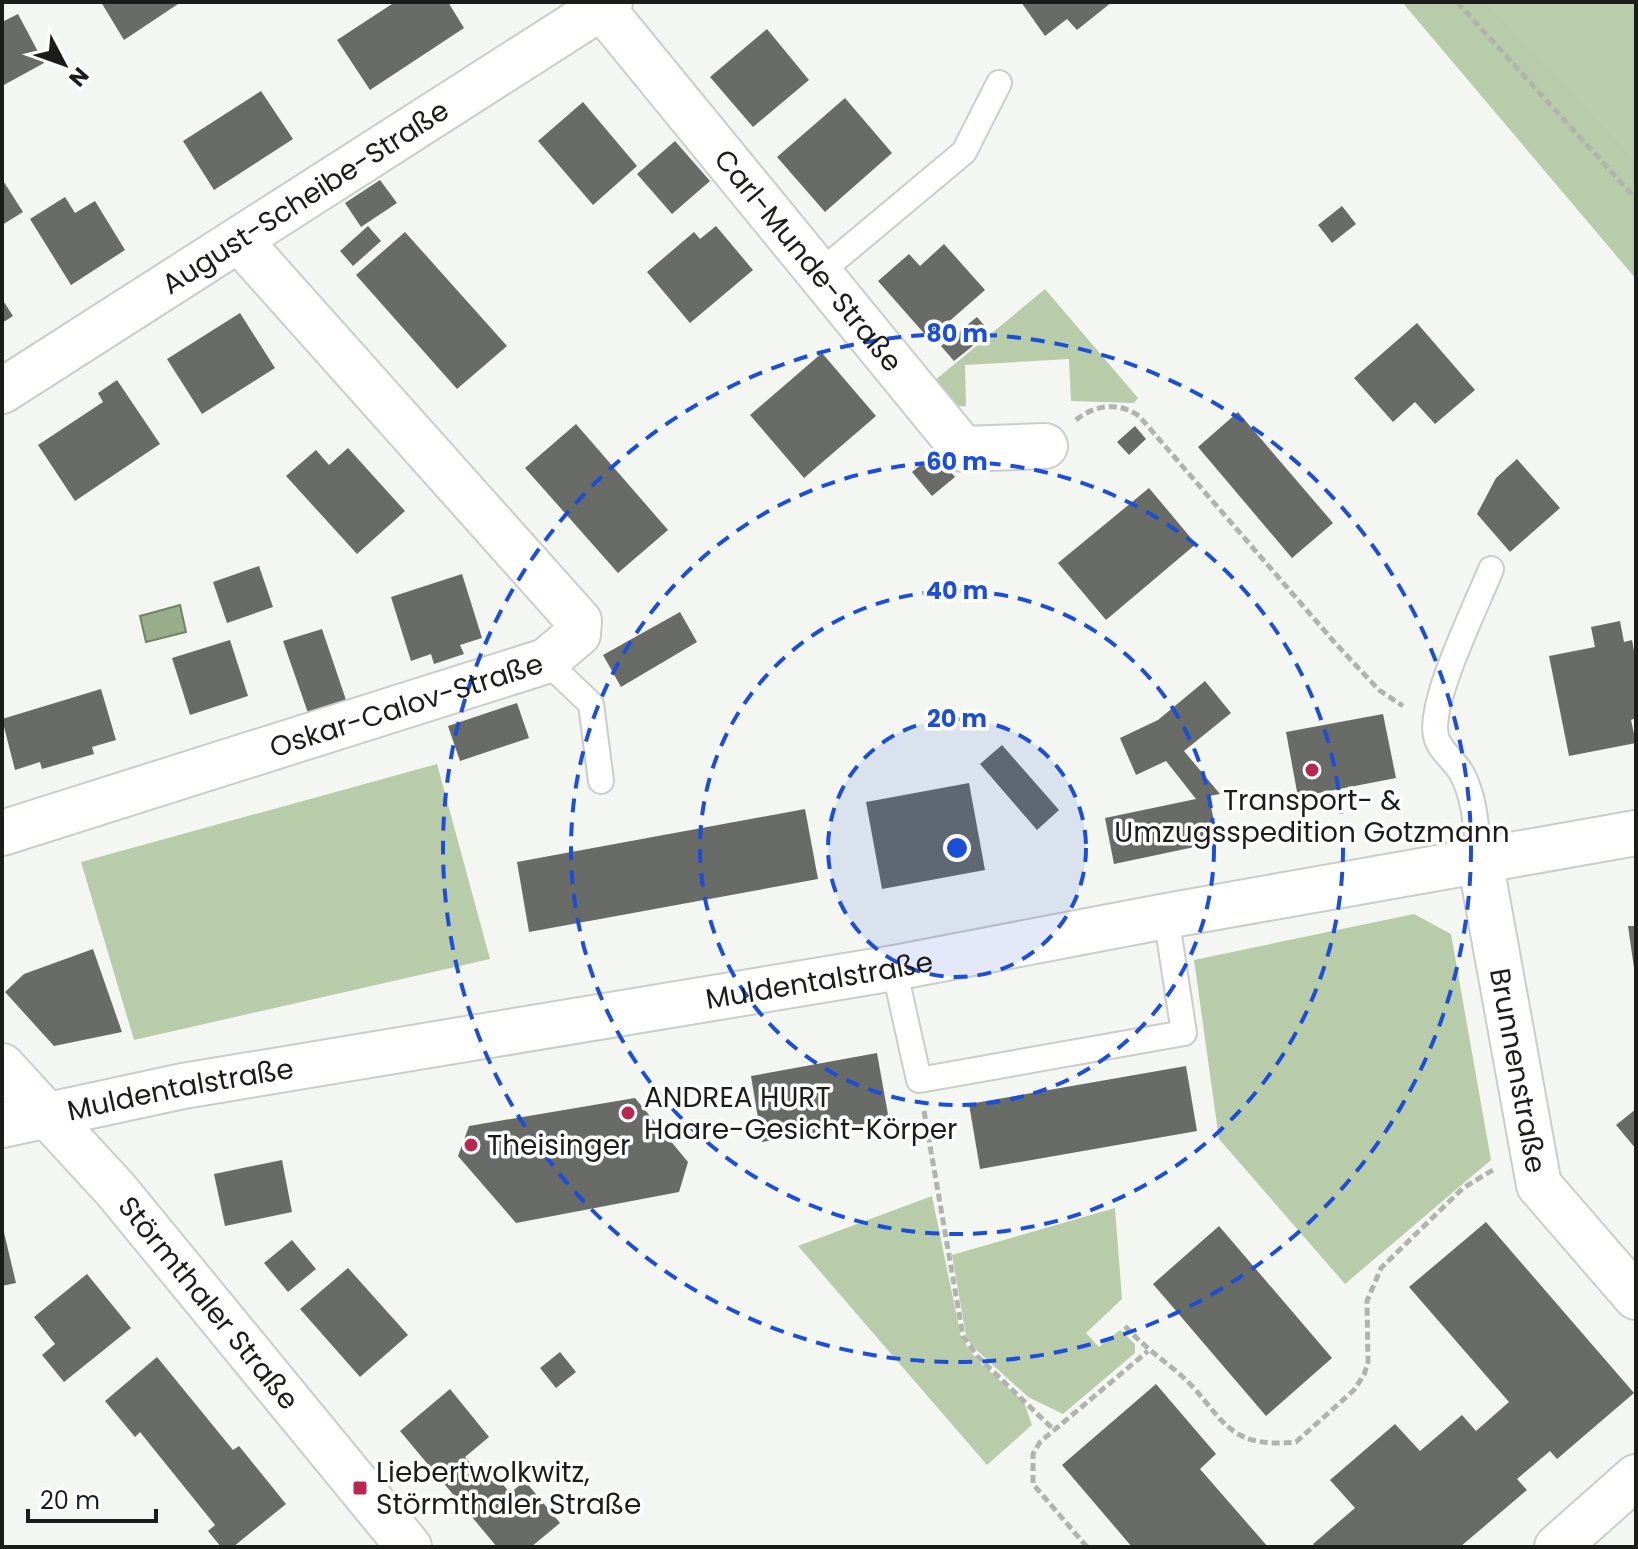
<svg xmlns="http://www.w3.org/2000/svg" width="1638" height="1549" viewBox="0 0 1638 1549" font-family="Poppins,sans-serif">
	<rect width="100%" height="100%" fill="#f4f7f1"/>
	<g fill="#b8ccaa">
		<path d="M1402 2H1636V279Z"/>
		<path d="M1045 289 1138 398 1134 403 1071 401 1069 359 965 365 966 406 947 407 928 386Z"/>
		<path d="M437 764 490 959 134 1040 81 862Z"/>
		<path d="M1414 914 1451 934 1491 1160 1345 1284 1219 1139 1194 960Z"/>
		<path d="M932 1196 961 1337 976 1359 1024 1402 1032 1425 987 1465 798 1246Z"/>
		<path d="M1115 1208 1122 1299 1086 1333 1099 1347 1120 1330 1135 1344V1353L1063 1414 1028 1397 971 1345 966 1335 952 1255Z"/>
	</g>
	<path fill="#b9ceaa" d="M1484 2H1636V164L1603 125Z"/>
	<path fill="#98ad8a" stroke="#738269" stroke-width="2" d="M180 605 186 632 146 642 140 616Z"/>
	<g fill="#686b66">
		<path d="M101 2H181L124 40Z"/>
		<path d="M395 2H448L464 28 370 90 337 40Z"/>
		<path d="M1021 2H1112L1077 30 1067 19 1045 36Z"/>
		<path d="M18 14 44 63 2 86V22Z"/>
		<path d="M767 29 809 80 753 127 710 77Z"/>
		<path d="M261 91 293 139 214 190 183 141Z"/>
		<path d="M845 98 892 153 825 212 777 157Z"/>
		<path d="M583 102 637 166 593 205 538 141Z"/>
		<path d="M675 141 710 181 672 214 637 174Z"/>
		<path d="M2 179 23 212 2 225Z"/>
		<path d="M380 180 397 203 361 227 345 203Z"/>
		<path d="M65 197 75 213 95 201 125 250 71 285 30 219Z"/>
		<path d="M1342 206 1356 224 1332 243 1318 225Z"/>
		<path d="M368 226 381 241 353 266 340 251Z"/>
		<path d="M716 226 753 270 690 323 647 272 694 232 700 239Z"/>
		<path d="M405 232 507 346 457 389 356 275Z"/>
		<path d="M944 244 985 290 929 339 878 281 909 254 920 266Z"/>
		<path d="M2 299 13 316 2 323Z"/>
		<path d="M240 313 275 368 202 414 167 359Z"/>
		<path d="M977 317 990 332 954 361 941 346Z"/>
		<path d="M1417 323 1475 390 1435 424 1415 402 1393 422 1354 378Z"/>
		<path d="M822 353 876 416 804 478 750 415Z"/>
		<path d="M117 380 160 444 75 501 38 445 103 402 98 393Z"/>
		<path d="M1238 412 1333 523 1292 558 1198 447Z"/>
		<path d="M576 424 668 530 618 573 525 468Z"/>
		<path d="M1135 426 1146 439 1129 455 1117 442Z"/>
		<path d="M348 448 405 511 357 554 286 476 316 450 329 465Z"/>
		<path d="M935 453 955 477 932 496 912 472Z"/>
		<path d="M1517 459 1560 508 1510 552 1477 514 1496 478Z"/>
		<path d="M1149 488 1196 544 1106 620 1058 563Z"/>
		<path d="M259 566 273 607 227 623 213 582Z"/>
		<path d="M462 574 482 638 460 645 464 654 434 664 431 654 411 661 391 597Z"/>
		<path d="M680 612 697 642 621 687 603 655Z"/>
		<path d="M1620 621 1624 642 1632 640 1636 662V718L1631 720 1636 743 1569 756 1549 656 1595 647 1591 627Z"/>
		<path d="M322 629 346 700 308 713 283 641Z"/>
		<path d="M230 640 248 696 190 715 172 658Z"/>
		<path d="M1205 681 1231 713 1184 751 1220 794 1209 796 1218 842 1114 864 1105 818 1196 799 1166 761 1136 775 1120 738 1158 720Z"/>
		<path d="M101 689 116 740 92 747 94 754 42 769 40 762 15 770 2 719Z"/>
		<path d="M517 703 529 738 460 761 448 726Z"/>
		<path d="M1383 714 1396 778 1298 797 1286 732Z"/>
		<path d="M1002 745 1059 810 1037 830 980 764Z"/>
		<path d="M969 783 985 870 882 889 866 802Z"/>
		<path d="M805 809 818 879 529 932 517 862Z"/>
		<path d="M1628 926H1636V968H1634Z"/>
		<path d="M93 949 122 1032 54 1046 5 992 24 974Z"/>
		<path d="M877 1053 889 1120 762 1142 751 1076Z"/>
		<path d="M1186 1066 1197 1131 980 1169 969 1104Z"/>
		<path d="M635 1098 688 1162 679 1192 516 1223 458 1156 469 1126Z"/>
		<path d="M1636 1109V1149L1616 1125Z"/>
		<path d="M282 1160 292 1212 225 1226 214 1174Z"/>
		<path d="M1486 1222 1634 1393 1557 1459 1550 1451 1517 1479 1527 1490 1460 1547H1315L1313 1544 1355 1508 1330 1480 1395 1424 1420 1451 1462 1415 1476 1431 1509 1402 1409 1287Z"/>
		<path d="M2 1224 16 1283 2 1286Z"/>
		<path d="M1219 1226 1332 1358 1266 1416 1153 1284Z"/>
		<path d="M292 1240 316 1269 288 1292 264 1263Z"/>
		<path d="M348 1268 408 1335 360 1377 300 1309Z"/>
		<path d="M87 1274 131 1328 64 1382 42 1355 55 1344 34 1317Z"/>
		<path d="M560 1352 576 1372 556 1388 540 1368Z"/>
		<path d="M157 1357 233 1450 239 1446 286 1504 233 1547H221L208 1531 215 1525 140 1432 135 1437 105 1401Z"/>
		<path d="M1156 1384 1216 1454 1200 1469 1268 1547H1132L1062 1465Z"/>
		<path d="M450 1389 489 1437 465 1457 481 1476 490 1469 510 1493 525 1481 560 1523 531 1547H497L400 1431Z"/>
	</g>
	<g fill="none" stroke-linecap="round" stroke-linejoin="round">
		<g stroke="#cacdc8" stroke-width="28">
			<g id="service">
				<path d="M818 274 964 152 999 83"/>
				<path d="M546 661 591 704 601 781"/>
				<path d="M1480 860C1476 833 1476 801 1463 776 1457 762 1439 751 1436 736 1428 702 1477 605 1491 569"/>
				<path d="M894 968 919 1080 1184 1033 1166 916"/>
			</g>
		</g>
		<g stroke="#cacdc8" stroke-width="48">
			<g id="minor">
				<path id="s1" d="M602 8 963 449 1045 446"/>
				<path id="s2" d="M2 391 610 2"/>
				<path id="s3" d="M2 833 546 661 578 634 579 621 254 257 242 239"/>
				<path id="s4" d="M1480 860 1539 1185 1636 1297"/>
				<path d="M2 1066 47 1115"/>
				<path d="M1557 1547 1636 1477"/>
			</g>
		</g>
		<g stroke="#cacdc8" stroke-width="48">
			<g id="tertiary">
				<path id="s5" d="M47 1115 116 1190 409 1547"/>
			</g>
		</g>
		<g stroke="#cacdc8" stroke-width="48">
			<g id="secondary">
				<path id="s6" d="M2 1125 183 1086 894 968 1166 916 1636 833"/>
			</g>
		</g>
		<g stroke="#b1b3ae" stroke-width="5" stroke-dasharray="8 4" stroke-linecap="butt">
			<path d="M1457 2 1636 199"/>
			<path d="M1076 420C1095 404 1120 402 1139 416L1336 644 1379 690 1403 706"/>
			<path d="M924 1111 963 1336 977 1356 1053 1429"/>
			<path d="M1125 1326C1141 1344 1158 1356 1176 1371 1223 1410 1220 1450 1296 1442L1354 1390 1364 1375 1368 1362 1367 1301 1381 1268 1463 1188 1493 1170"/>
			<path d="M1087 1547 1033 1484V1454L1040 1442 1148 1351"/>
		</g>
		<use href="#service" stroke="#fff" stroke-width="24"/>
		<use href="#minor" stroke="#fff" stroke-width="44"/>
		<use href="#tertiary" stroke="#fff" stroke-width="44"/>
		<use href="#secondary" stroke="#fff" stroke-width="44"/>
	</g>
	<circle cx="957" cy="848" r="129" fill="#1d4ed8" fill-opacity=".12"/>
	<g fill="none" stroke="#1d4ed8" stroke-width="4" stroke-dasharray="14 10">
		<circle cx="957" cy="848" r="129"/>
		<circle cx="957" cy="848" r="257"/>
		<circle cx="957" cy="848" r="386"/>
		<circle cx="957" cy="848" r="514"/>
	</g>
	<g fill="#b72752" stroke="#fff" stroke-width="3">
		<circle cx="1312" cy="770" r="8"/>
		<circle cx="628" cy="1113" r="8"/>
		<circle cx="471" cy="1145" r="8"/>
		<rect x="352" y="1480" width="16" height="16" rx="4"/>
	</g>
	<g text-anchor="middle" stroke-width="7" stroke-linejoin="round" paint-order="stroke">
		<g font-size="28" fill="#1c1d1b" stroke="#fff">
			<text dy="10" stroke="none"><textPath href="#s2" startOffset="360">August-Scheibe-Straße</textPath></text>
			<text dy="10" stroke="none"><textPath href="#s1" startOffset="326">Carl-Munde-Straße</textPath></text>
			<text dy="10" stroke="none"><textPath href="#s3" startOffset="424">Oskar-Calov-Straße</textPath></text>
			<text dy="10" stroke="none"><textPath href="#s6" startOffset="830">Muldentalstraße</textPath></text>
			<text dy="10" stroke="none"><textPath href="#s4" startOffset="214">Brunnenstraße</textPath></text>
			<text dy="10" stroke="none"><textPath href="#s6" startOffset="182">Muldentalstraße</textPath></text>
			<text dy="10" stroke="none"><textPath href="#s5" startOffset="248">Störmthaler Straße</textPath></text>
		</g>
		<g font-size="28" fill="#1c1d1b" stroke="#fff" text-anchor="start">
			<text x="1312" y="810" text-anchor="middle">Transport- &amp;<tspan x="1312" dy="32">Umzugsspedition Gotzmann</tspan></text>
			<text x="644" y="1107">ANDREA HURT<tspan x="644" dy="32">Haare-Gesicht-Körper</tspan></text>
			<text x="487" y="1155">Theisinger</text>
			<text x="376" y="1482">Liebertwolkwitz,<tspan x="376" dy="32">Störmthaler Straße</tspan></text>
		</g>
	</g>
	<circle cx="957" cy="848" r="12" fill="#1d4ed8" stroke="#fff" stroke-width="4"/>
	<g font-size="24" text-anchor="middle" font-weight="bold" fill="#1d4ed8" stroke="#fff" stroke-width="7" stroke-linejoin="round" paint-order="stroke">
		<text x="957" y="342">80 m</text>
		<text x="957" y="470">60 m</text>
		<text x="957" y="599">40 m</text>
		<text x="957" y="727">20 m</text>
	</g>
	<rect width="1638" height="1549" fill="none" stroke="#1c1d1b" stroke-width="8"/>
	<g transform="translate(64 64) rotate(131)" stroke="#ffffff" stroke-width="6" paint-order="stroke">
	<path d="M0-6L14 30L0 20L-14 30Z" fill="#1c1d1b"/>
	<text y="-12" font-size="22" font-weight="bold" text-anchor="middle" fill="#1c1d1b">N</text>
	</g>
	<path d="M28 1509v12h128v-12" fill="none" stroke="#1c1d1b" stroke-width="4"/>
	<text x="40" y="1509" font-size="24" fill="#1c1d1b" stroke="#ffffff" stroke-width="6" paint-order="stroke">20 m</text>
</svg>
